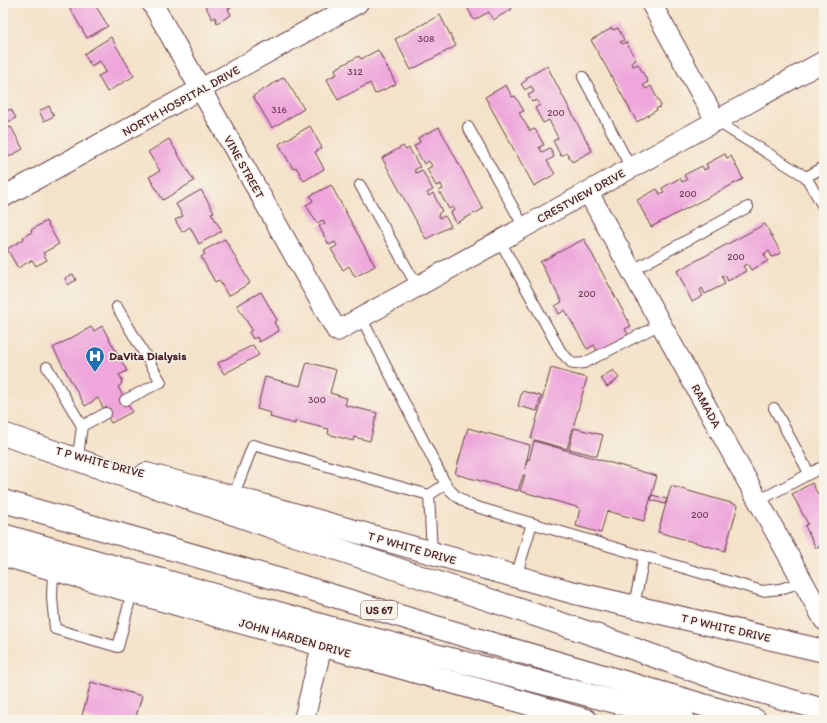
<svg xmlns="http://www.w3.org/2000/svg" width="827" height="723" viewBox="0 0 827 723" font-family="Itim,sans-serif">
	<rect width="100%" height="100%" fill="#f7f3e8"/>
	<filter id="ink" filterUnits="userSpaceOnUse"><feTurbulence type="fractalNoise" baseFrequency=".025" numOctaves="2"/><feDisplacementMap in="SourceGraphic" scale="8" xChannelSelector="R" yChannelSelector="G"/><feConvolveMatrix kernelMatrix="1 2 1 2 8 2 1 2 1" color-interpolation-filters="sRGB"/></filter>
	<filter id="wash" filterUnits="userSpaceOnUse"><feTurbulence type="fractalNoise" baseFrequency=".012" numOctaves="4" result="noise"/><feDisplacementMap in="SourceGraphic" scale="16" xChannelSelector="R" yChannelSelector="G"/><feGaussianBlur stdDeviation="0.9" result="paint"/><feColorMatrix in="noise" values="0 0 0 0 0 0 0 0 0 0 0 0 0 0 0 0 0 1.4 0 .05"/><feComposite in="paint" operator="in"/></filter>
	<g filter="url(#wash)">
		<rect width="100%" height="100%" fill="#f4e2c9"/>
		<g id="blocks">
			<g fill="#eea6db">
				<path d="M67 3H94L108 26 87 38Z"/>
				<path d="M204 3H239L228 9 231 15 217 23 215 17 212 19Z"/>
				<path d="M465 3H509L512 9 493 20 489 12 474 20Z"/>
				<path d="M440 15 456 46 411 70 395 39Z"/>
				<path d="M612 28 613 30 618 28 624 40 620 42 622 44 626 42 636 60 631 63 633 66 638 64 648 82 643 85 646 89 651 86 661 106 656 109 657 110 637 122 591 40Z"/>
				<path d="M111 37 134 76 107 92 98 76 106 72 100 61 91 66 84 54Z"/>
				<path d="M378 50 396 84 375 94 370 83 338 100 327 79 337 74 335 69 359 56 361 59Z"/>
				<path d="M547 66 592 151 572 162 567 153 561 156 553 141 558 138 549 120 543 123 535 108 540 105 537 100 532 102 528 95 534 92 531 86 525 90 521 84 527 80 526 78Z"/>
				<path d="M284 77 304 109 272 128 253 96Z"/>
				<path d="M506 85 512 97 515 96 524 111 519 113 530 131 535 129 544 145 539 147 542 152 550 148 554 157 547 161 555 174 534 186 485 97Z"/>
				<path d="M49 106 54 116 44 121 39 111Z"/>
				<path d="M11 109 16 118 6 123 9 128 11 127 23 149 3 160V113Z"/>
				<path d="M310 126 322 148 315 152 324 169 304 181 296 167 293 169 279 144Z"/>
				<path d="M439 127 483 209 456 223 451 212 455 210 453 207 449 209 439 191 443 189 441 184 436 186 427 169 432 166 429 161 424 164 414 146 420 142 418 138Z"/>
				<path d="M169 139 194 181 163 200 149 177 160 171 148 152Z"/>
				<path d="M403 146 406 150 409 148 420 167 414 170 416 173 422 170 433 190 427 193 429 196 433 193 442 211 438 214 440 218 445 216 451 226 426 239 382 158Z"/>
				<path d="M725 154 727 158 731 156 743 179 651 227 637 200 657 189 660 194 664 192 662 188 680 178 682 182 687 180 684 175 702 166 704 170 708 168 706 164Z"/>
				<path d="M331 185 375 266 355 277 349 266 343 270 331 249 337 246 335 242 329 245 319 226 325 223 323 220 317 223 306 205 313 201 310 196Z"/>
				<path d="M201 190 214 212 211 213 222 231 199 244 190 227 182 232 175 220 183 216 176 204Z"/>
				<path d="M46 221 59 244 43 253 47 260 36 266 32 260 18 268 7 249 24 239 23 237 32 232 31 230Z"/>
				<path d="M765 224 781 253 772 257 769 251 764 254 768 261 751 270 747 264 743 266 746 271 728 281 725 275 722 277 725 284 705 294 702 288 700 290 703 296 692 302 677 271Z"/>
				<path d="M225 239 250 283 228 296 219 280 215 282 201 257 205 254 203 251Z"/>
				<path d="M584 239 631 326 625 329 630 338 599 355 594 345 587 349 565 310 559 314 555 306 562 302 540 262Z"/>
				<path d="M73 274 76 280 68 285 65 278Z"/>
				<path d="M261 292 277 320 274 322 279 331 259 342 257 337 253 339 249 332 252 330 237 305Z"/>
				<path d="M102 326 127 371 119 375 122 380 121 385 118 387 132 412 111 423 98 398 85 406 53 348 91 327 94 331Z"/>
				<path d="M253 345 259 355 224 374 218 363Z"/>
				<path d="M307 362 336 370 330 393 347 398 345 405 377 413 370 441 354 437 353 441 328 434 329 429 295 421V424L270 417 271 413 257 409 265 377 300 386Z"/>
				<path d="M551 368 587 378 567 449 531 439Z"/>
				<path d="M613 370 619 378 607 387 601 378Z"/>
				<path d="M522 391 541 396 537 411 518 406Z"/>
				<path d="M468 428 530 445 525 469 527 459 529 460 534 441 657 476 644 521 607 511 601 533 576 526 580 508 520 491 525 475H523L518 491 455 474Z"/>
				<path d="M574 428 603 435 597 456 569 449Z"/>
				<path d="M812 483 824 506V543L816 548 805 526 808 524 792 494Z"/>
				<path d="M671 486 738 505 725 551 658 532Z"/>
				<path d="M652 495 667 499 665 504 651 500Z"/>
				<path d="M91 682 142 696 135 720H96L82 716Z"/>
			</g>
		</g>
	</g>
	<g filter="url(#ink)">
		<use href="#blocks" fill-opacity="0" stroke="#643c43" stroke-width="1"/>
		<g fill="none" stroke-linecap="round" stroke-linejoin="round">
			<g stroke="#643c43" stroke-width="12">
				<g id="service">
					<path d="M583 77 631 168"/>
					<path d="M716 121 806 177 824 167"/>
					<path d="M468 127 524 227"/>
					<path d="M806 177 824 208"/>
					<path d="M360 185 417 286"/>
					<path d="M500 241 561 352 573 364 584 363 661 324"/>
					<path d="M631 271 748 207"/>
					<path d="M117 307 161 382 125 400"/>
					<path d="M361 317 447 487 456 496 470 505 762 591 780 589 802 582"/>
					<path d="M47 367 82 426 78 456"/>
					<path d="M774 408 809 473"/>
					<path d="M82 426 106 413"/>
					<path d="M233 497 253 445 429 495"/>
					<path d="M758 501 824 466"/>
					<path d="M432 553 429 495 446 484"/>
					<path d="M53 569 52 598 55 629 118 647 132 592"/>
					<path d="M516 577 532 523"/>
					<path d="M634 606 644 556"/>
				</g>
			</g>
			<g stroke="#643c43" stroke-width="22">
				<g id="minor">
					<path d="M152 3 337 331 824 61"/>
					<path d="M651 3 716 121"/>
					<path d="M588 192 824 620"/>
					<path d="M3 197 358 3"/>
					<path d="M304 720 322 645"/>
				</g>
			</g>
			<g stroke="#643c43" stroke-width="24">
				<g id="secondary">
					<path d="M146 474 233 497 571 592 824 651"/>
					<path d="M3 555 586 720"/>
				</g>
			</g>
			<g stroke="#643c43" stroke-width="24">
				<g id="motorway">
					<path d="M3 434 289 533 601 637 723 681 824 710"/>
					<path d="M3 501 281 580 469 637 755 720"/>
					<path d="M3 535 328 627 684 720"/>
				</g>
			</g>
			<use href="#service" stroke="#fff" stroke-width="10"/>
			<use href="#minor" stroke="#fff" stroke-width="20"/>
			<use href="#secondary" stroke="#fff" stroke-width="22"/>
			<use href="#motorway" stroke="#fff" stroke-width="22"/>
		</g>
	</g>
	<defs>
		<g id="hospital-pin" transform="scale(1)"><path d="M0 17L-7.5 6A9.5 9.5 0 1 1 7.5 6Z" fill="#1f6fb2" stroke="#f7f3e8"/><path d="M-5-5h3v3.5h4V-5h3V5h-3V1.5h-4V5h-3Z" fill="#fff"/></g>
	</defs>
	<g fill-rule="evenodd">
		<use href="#hospital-pin" x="95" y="356"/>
	</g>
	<g text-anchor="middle" stroke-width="3" stroke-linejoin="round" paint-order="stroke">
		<g font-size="10" fill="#734157">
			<text x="426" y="42">308</text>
			<text x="355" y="75">312</text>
			<text x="279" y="113">316</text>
			<text x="556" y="116">200</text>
			<text x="688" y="197">200</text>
			<text x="736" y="260">200</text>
			<text x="587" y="297">200</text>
			<text x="317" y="403">300</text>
			<text x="700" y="518">200</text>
		</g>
		<rect fill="#f7f3e8" stroke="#7e5f64" stroke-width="1" x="361" y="601" width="36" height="18" rx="3"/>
		<g font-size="11" font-weight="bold" fill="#4a1f2b">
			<text x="379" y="614">US 67</text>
		</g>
		<g font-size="12" fill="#4a1f2b" stroke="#f7f3e8">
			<text transform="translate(181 101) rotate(-29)" y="4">NORTH HOSPITAL DRIVE</text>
			<text transform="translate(244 167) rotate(61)" y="4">VINE STREET</text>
			<text transform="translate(581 196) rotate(-29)" y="4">CRESTVIEW DRIVE</text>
			<text transform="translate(706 406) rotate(61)" y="4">RAMADA</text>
			<text transform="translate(100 462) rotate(15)" y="4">T P WHITE DRIVE</text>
			<text transform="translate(412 548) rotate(16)" y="4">T P WHITE DRIVE</text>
			<text transform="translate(726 628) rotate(13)" y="4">T P WHITE DRIVE</text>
			<text transform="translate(295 638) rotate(16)" y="4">JOHN HARDEN DRIVE</text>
		</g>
		<g font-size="12" font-weight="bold" fill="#4a1f2b" stroke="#f7f3e8" text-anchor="start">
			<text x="109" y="360">DaVita Dialysis</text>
		</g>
	</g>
	<rect width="827" height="723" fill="none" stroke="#f7f3e8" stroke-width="16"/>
</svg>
